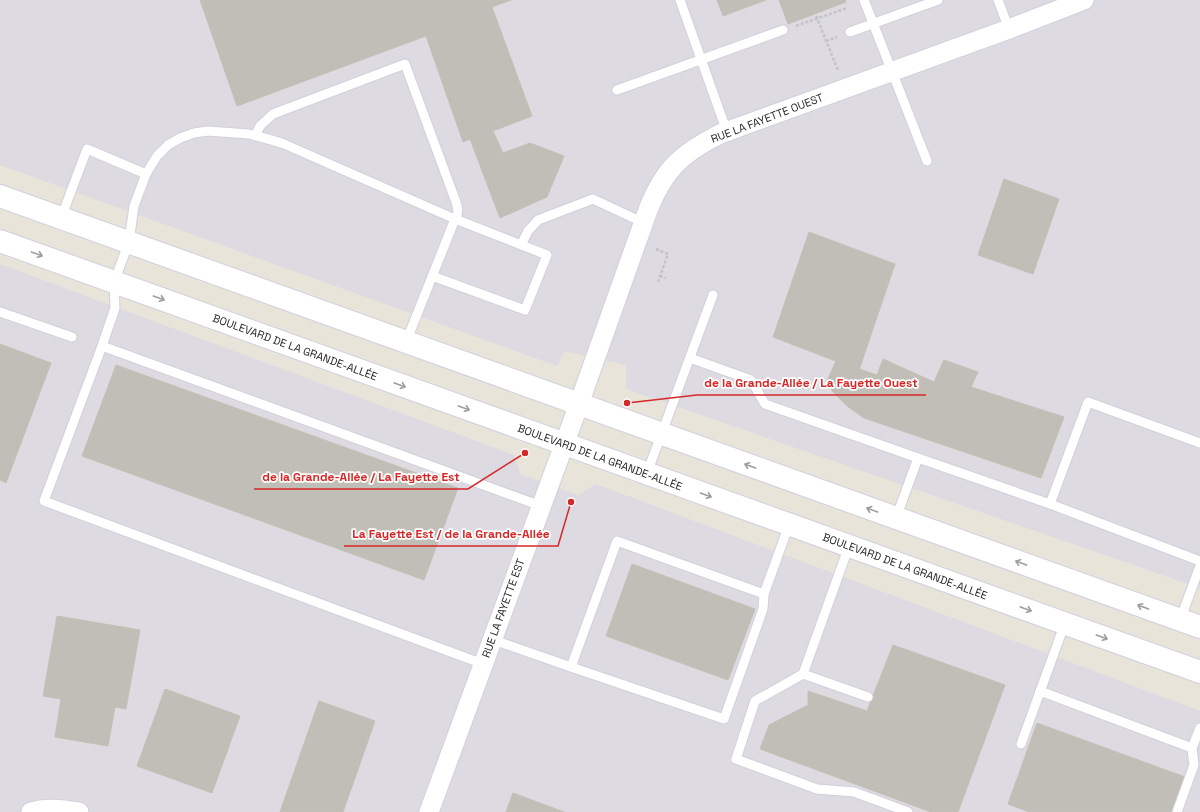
<svg xmlns="http://www.w3.org/2000/svg" width="1200" height="812" viewBox="0 0 1200 812" font-family="'Space Grotesk',sans-serif">
	<rect width="100%" height="100%" fill="#e8e4da"/>
	<g fill="#dddae1">
		<path d="M0 0H1200V588L626 389V365L565 351 557 366 0 165Z"/>
		<path d="M0 264 514 455 520 474 578 495 596 484 1200 711V812H0Z"/>
	</g>
	<g fill="#c0beb7" stroke="#c3c0b5">
		<path d="M200 0H511L492 7 532 116 493 131 503 153 530 143 564 156 547 197 500 218 470 139 463 142 426 36 237 106Z"/>
		<path d="M717 0H766L723 16Z"/>
		<path d="M779 0H845L846 2 788 24Z"/>
		<path d="M1004 179 1059 199 1033 274 978 255Z"/>
		<path d="M809 232 895 264 859 370 773 337Z"/>
		<path d="M0 344 51 363 6 483 0 480Z"/>
		<path d="M883 359 934 382 944 360 978 372 971 387 1064 417 1041 478 864 418 847 406 833 392 827 381 836 361 877 375Z"/>
		<path d="M116 365 458 488 424 580 82 456Z"/>
		<path d="M632 564 755 609 728 680 606 636Z"/>
		<path d="M57 616 140 630 126 709 115 707 108 746 55 737 61 699 43 696Z"/>
		<path d="M893 645 1005 685 958 812H931L760 749 769 725 808 705V691L867 711Z"/>
		<path d="M165 689 240 716 212 793 137 766Z"/>
		<path d="M319 701 375 721 343 812H280Z"/>
		<path d="M1037 723 1185 777 1172 812H1029L1008 804Z"/>
		<path d="M513 793 564 812H506Z"/>
	</g>
	<g fill="none" stroke-linecap="round" stroke-linejoin="round">
		<g stroke="#d0d0de" stroke-width="11">
			<g id="service">
				<path d="M680 0 727 132"/>
				<path d="M864 0 927 161"/>
				<path d="M998 0 1009 29"/>
				<path d="M850 32 938 0"/>
				<path d="M617 90 783 30"/>
				<path d="M255 136 260 126 273 114 405 64 456 202C458 209 459 213 455 219L284 144C272 140 261 137 249 134L208 131 194 133 180 138 168 145 157 156 146 174 134 206 129 242 114 282 115 308 102 346 541 506"/>
				<path d="M61 218 87 149 146 174"/>
				<path d="M521 245 528 231 538 220 593 199 644 223"/>
				<path d="M0 312 72 337"/>
				<path d="M406 342 455 219 547 255 525 310 432 276"/>
				<path d="M102 346 44 501 483 664"/>
				<path d="M690 358 751 380 765 404 918 458 896 518"/>
				<path d="M918 458 1050 504 1088 402 1200 443"/>
				<path d="M647 473 713 295"/>
				<path d="M1050 504 1200 561"/>
				<path d="M849 546 803 674 755 701 736 759 817 789 854 792 908 812"/>
				<path d="M1180 620 1200 566"/>
				<path d="M491 639 571 667 617 541 764 594 789 525"/>
				<path d="M571 667 724 719 763 609 764 594"/>
				<path d="M803 674 868 697"/>
				<path d="M1040 691 1192 748 1200 728"/>
				<path d="M1021 744 1065 623"/>
				<path d="M1177 812 1194 765 1192 748"/>
			</g>
		</g>
		<g stroke="#d0d0de" stroke-width="21">
			<g id="minor">
				<path d="M31 812C46 807 63 809 79 812"/>
				<path d="M429 812 579 404 648 210C664 169 682 153 720 134L1009 29 1084 0"/>
			</g>
		</g>
		<g stroke="#d0d0de" stroke-width="24">
			<g id="tertiary">
				<path d="M0 196 1200 627"/>
				<path d="M0 241 1200 672"/>
			</g>
		</g>
		<g stroke="#c3c3c3" stroke-width="2.5" stroke-dasharray="3 2" stroke-linecap="butt">
			<path d="M816 16 838 70"/>
			<path d="M796 26 847 8"/>
			<path d="M826 41 837 37"/>
			<path d="M656 249 668 254 658 282"/>
			<path d="M660 276 666 278"/>
		</g>
		<use href="#service" stroke="#fff" stroke-width="9"/>
		<use href="#minor" stroke="#fff" stroke-width="19"/>
		<use href="#tertiary" stroke="#fff" stroke-width="22"/>
	</g>
	<defs><path id="oneway-shaft" d="M-6 0H5M1.5-3L5.5 0L1.5 3" fill="none" stroke-width="1.6" stroke-linecap="round" stroke-linejoin="round"/></defs>
	<g stroke="#9e9e9e">
		<use href="#oneway-shaft" transform="translate(37 254) rotate(20)"/>
		<use href="#oneway-shaft" transform="translate(159 298) rotate(20)"/>
		<use href="#oneway-shaft" transform="translate(400 385) rotate(20)"/>
		<use href="#oneway-shaft" transform="translate(464 408) rotate(20)"/>
		<use href="#oneway-shaft" transform="translate(750 466) rotate(-160)"/>
		<use href="#oneway-shaft" transform="translate(706 495) rotate(20)"/>
		<use href="#oneway-shaft" transform="translate(872 510) rotate(-160)"/>
		<use href="#oneway-shaft" transform="translate(1021 563) rotate(-160)"/>
		<use href="#oneway-shaft" transform="translate(1143 607) rotate(-160)"/>
		<use href="#oneway-shaft" transform="translate(1026 609) rotate(20)"/>
		<use href="#oneway-shaft" transform="translate(1102 637) rotate(20)"/>
	</g>
	<g text-anchor="middle" stroke-width="3.5" stroke-linejoin="round" paint-order="stroke">
		<g font-size="11" fill="#272727" stroke="#fff">
			<text transform="translate(767 118) rotate(-21)" y="4">RUE LA FAYETTE OUEST</text>
			<text transform="translate(295 347) rotate(20)" y="4">BOULEVARD DE LA GRANDE-ALLÉE</text>
			<text transform="translate(600 457) rotate(20)" y="4">BOULEVARD DE LA GRANDE-ALLÉE</text>
			<text transform="translate(905 566) rotate(20)" y="4">BOULEVARD DE LA GRANDE-ALLÉE</text>
			<text transform="translate(503 608) rotate(-70)" y="4">RUE LA FAYETTE EST</text>
		</g>
	</g>
	<path fill="none" stroke="#d62828" stroke-width="1.5" d="M627 403L697 395H926M525 453L468 489H254M571 502L558 546H344"/>
	<g fill="#d62828" stroke="#fff" stroke-width="1.5">
		<circle cx="627" cy="403" r="4"/>
		<circle cx="525" cy="453" r="4"/>
		<circle cx="571" cy="502" r="4"/>
	</g>
	<g font-size="12" text-anchor="middle" font-weight="bold" fill="#d62828" stroke="#fff" stroke-width="3.5" stroke-linejoin="round" paint-order="stroke">
		<text x="811" y="387">de la Grande-Allée / La Fayette Ouest</text>
		<text x="361" y="481">de la Grande-Allée / La Fayette Est</text>
		<text x="451" y="538">La Fayette Est / de la Grande-Allée</text>
	</g>
</svg>
